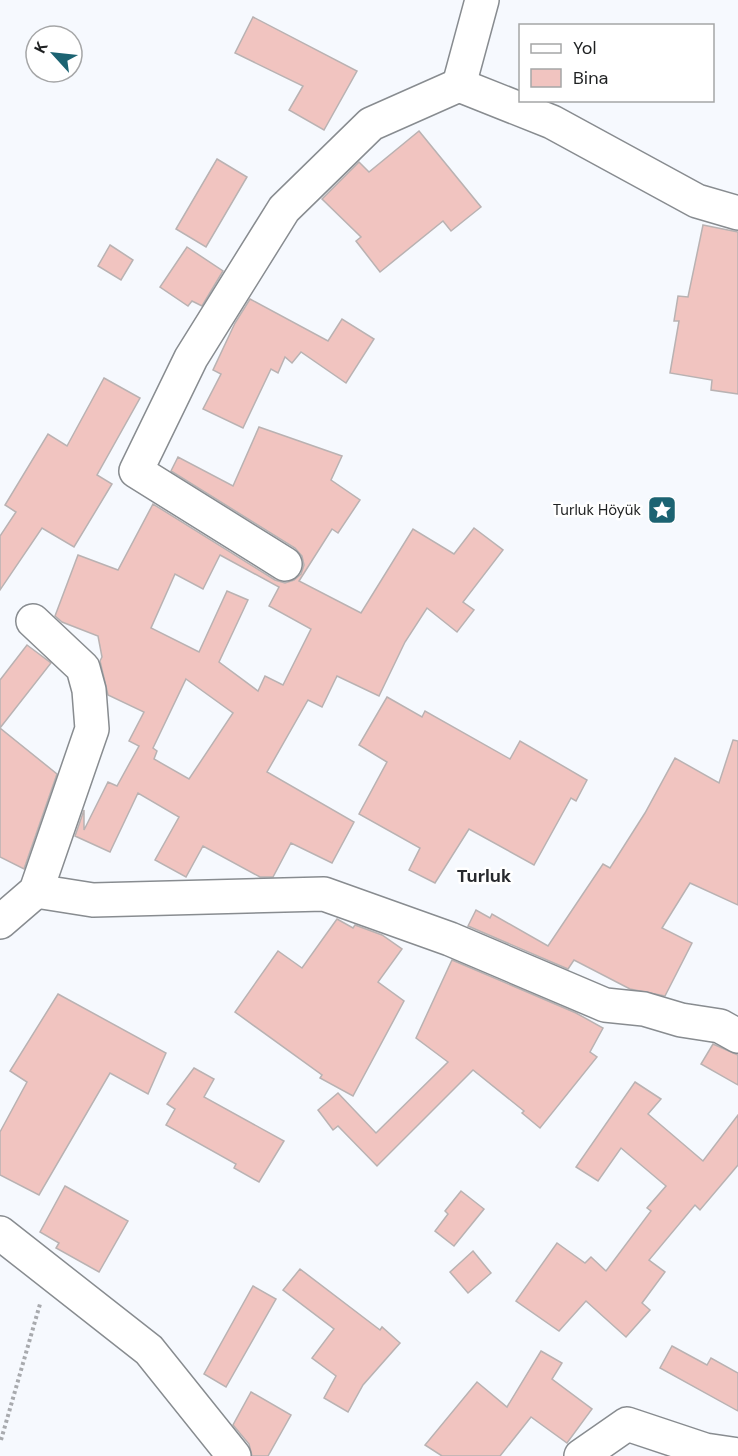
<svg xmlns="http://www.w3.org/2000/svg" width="738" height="1456" viewBox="0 0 738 1456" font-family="'DM Sans',sans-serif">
	<rect width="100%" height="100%" fill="#f6f9fe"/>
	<g fill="#f1c4c0" stroke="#b9b2b2" stroke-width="1.5" fill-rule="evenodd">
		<path d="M253 17 357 71 324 130 289 110 303 86 235 53Z"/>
		<path d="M419 131 481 207 451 231 443 221 380 272 356 241 361 237 322 199 359 162 369 172Z"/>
		<path d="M217 159 247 177 206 247 176 229Z"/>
		<path d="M703 225 738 232V394L711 390 712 380 670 373 679 321H674L678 296 688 297Z"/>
		<path d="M110 245 133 260 121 280 98 266Z"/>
		<path d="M187 247 223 271 202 306 192 301 188 306 160 287Z"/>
		<path d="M250 299 328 341 342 319 374 339 346 383 301 352 292 363 285 357 278 373 271 369 243 428 203 409 221 374 213 370 235 323Z"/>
		<path d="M104 378 140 398 97 475 112 484 74 547 42 528 0 590V536L16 512 5 505 48 434 67 446Z"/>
		<path d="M259 427 342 456 331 480 360 500 338 533 332 529 299 581 361 613 413 529 454 554 474 528 503 550 463 602 474 610 457 632 427 608 405 642 379 696 337 676 322 707 308 700 267 772 354 822 332 863 291 843 273 877H260L203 846 186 877 155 860 179 817 138 793 110 852 75 836 84 810V830L108 782 117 786 139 746 129 741 144 712 108 695 100 661 102 657 98 636 62 622 55 616 78 555 118 570 153 504 275 580 285 583 294 580 301 574 304 565 302 556 295 548 171 471 178 457 233 486ZM220 555 279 587 269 606 311 629 283 685 265 676 258 691 219 662 248 600 227 591 199 652 151 628 175 574 203 589ZM186 679 233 713 189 779 154 759 157 751 153 748Z"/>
		<path d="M27 645 51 663 0 728V680Z"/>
		<path d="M387 697 422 717 425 711 510 759 520 741 587 780 576 801 571 798 534 865 469 829 435 883 409 870 420 848 359 814 387 762 359 745Z"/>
		<path d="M0 728 57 774 24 869 0 857Z"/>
		<path d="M733 740 738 741V905L690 883 662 928 692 943 665 996 630 989 574 960 568 969 468 926 476 910 490 918 492 914 548 946 603 864 610 868 645 813 675 758 719 783Z"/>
		<path d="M337 919 353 928 355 925 382 935 402 949 378 982 404 1001 353 1096 320 1078 322 1075 235 1012 278 951 302 968Z"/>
		<path d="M452 960 576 1013 603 1028 590 1052 597 1057 540 1128 522 1113 524 1111 473 1070 377 1166 338 1126 333 1130 318 1110 338 1093 376 1133 448 1062 416 1038Z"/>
		<path d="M58 994 166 1053 148 1094 110 1073 39 1195 0 1175V1132L27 1082 10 1071Z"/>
		<path d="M713 1044 738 1055V1085L701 1064Z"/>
		<path d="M194 1068 214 1079 204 1097 284 1141 259 1182 234 1168 236 1164 166 1125 175 1109 167 1104Z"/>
		<path d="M635 1082 661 1099 648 1114 703 1161 738 1115V1165L700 1210 695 1205 649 1260 665 1272 642 1303 650 1310 626 1337 586 1301 559 1331 516 1301 557 1243 585 1263 591 1257 606 1271 651 1211 647 1208 666 1186 621 1148 598 1181 576 1167Z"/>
		<path d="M65 1186 128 1221 99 1272 56 1248 59 1243 40 1232Z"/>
		<path d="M461 1191 484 1209 454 1246 435 1231 448 1214 445 1211Z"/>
		<path d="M473 1251 491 1273 468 1293 450 1272Z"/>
		<path d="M300 1269 380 1330 382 1327 400 1343 363 1385 348 1412 324 1398 336 1376 312 1358 334 1329 283 1290Z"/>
		<path d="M253 1286 276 1299 226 1387 204 1374Z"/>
		<path d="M672 1346 707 1365 711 1358 738 1373V1411L660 1368Z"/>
		<path d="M541 1351 562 1363 552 1379 592 1409 567 1443 531 1417 500 1456H442L425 1445 477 1382 507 1407Z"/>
		<path d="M251 1392 291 1415 268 1456H252L249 1444 233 1425Z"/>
	</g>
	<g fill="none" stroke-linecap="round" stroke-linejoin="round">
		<g stroke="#888c90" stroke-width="36">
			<g id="minor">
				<path d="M459 85 482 0"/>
				<path d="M285 564 136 471 191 358 284 209 371 124 459 85 552 122 697 201 738 213"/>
				<path d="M36 891 93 900 324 894 450 939 605 1005 644 1009 681 1020 720 1026 738 1036"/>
				<path d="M0 922 36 891 92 729 89 690 83 668 33 621"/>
				<path d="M0 1233 149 1350 234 1456"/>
				<path d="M581 1456 627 1424 705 1450 738 1455"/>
			</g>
		</g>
		<path stroke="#a8aaae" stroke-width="4" stroke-dasharray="3 3" stroke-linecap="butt" d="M1 1440 40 1304"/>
		<use href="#minor" stroke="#fff" stroke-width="33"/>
	</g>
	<defs>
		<g id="sight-square" transform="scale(1.5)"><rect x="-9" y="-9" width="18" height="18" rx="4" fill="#1c6372" stroke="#fff"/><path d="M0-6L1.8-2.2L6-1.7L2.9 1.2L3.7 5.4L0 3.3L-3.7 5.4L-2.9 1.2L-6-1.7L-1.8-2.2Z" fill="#fff"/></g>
	</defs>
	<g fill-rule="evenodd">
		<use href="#sight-square" x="662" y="510"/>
	</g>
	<g text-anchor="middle" stroke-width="5" stroke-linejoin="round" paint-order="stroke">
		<g font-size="15" fill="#1f2122" stroke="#fff" text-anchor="end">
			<text x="641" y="515">Turluk Höyük</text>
		</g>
		<g font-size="18" font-weight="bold" fill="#282a2e" stroke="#fff">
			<text x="484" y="882">Turluk</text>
		</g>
	</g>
	<rect x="519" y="24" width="195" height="78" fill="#ffffff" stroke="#a5a6a7" stroke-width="1.5"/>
	<rect x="531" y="44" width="30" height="9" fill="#ffffff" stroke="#a5a6a7" stroke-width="1.5"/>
	<text x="573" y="54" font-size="18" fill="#1f2122">Yol</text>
	<rect x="531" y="69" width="30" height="18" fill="#f1c4c0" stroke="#a5a6a7" stroke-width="1.5"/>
	<text x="573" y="84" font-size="18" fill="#1f2122">Bina</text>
	<g transform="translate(54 54) rotate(297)"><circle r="28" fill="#ffffff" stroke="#a5a6a7" stroke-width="1.5"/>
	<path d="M0-4.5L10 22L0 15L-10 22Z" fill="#1c6372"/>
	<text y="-9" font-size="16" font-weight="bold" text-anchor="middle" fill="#1f2122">K</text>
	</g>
</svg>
